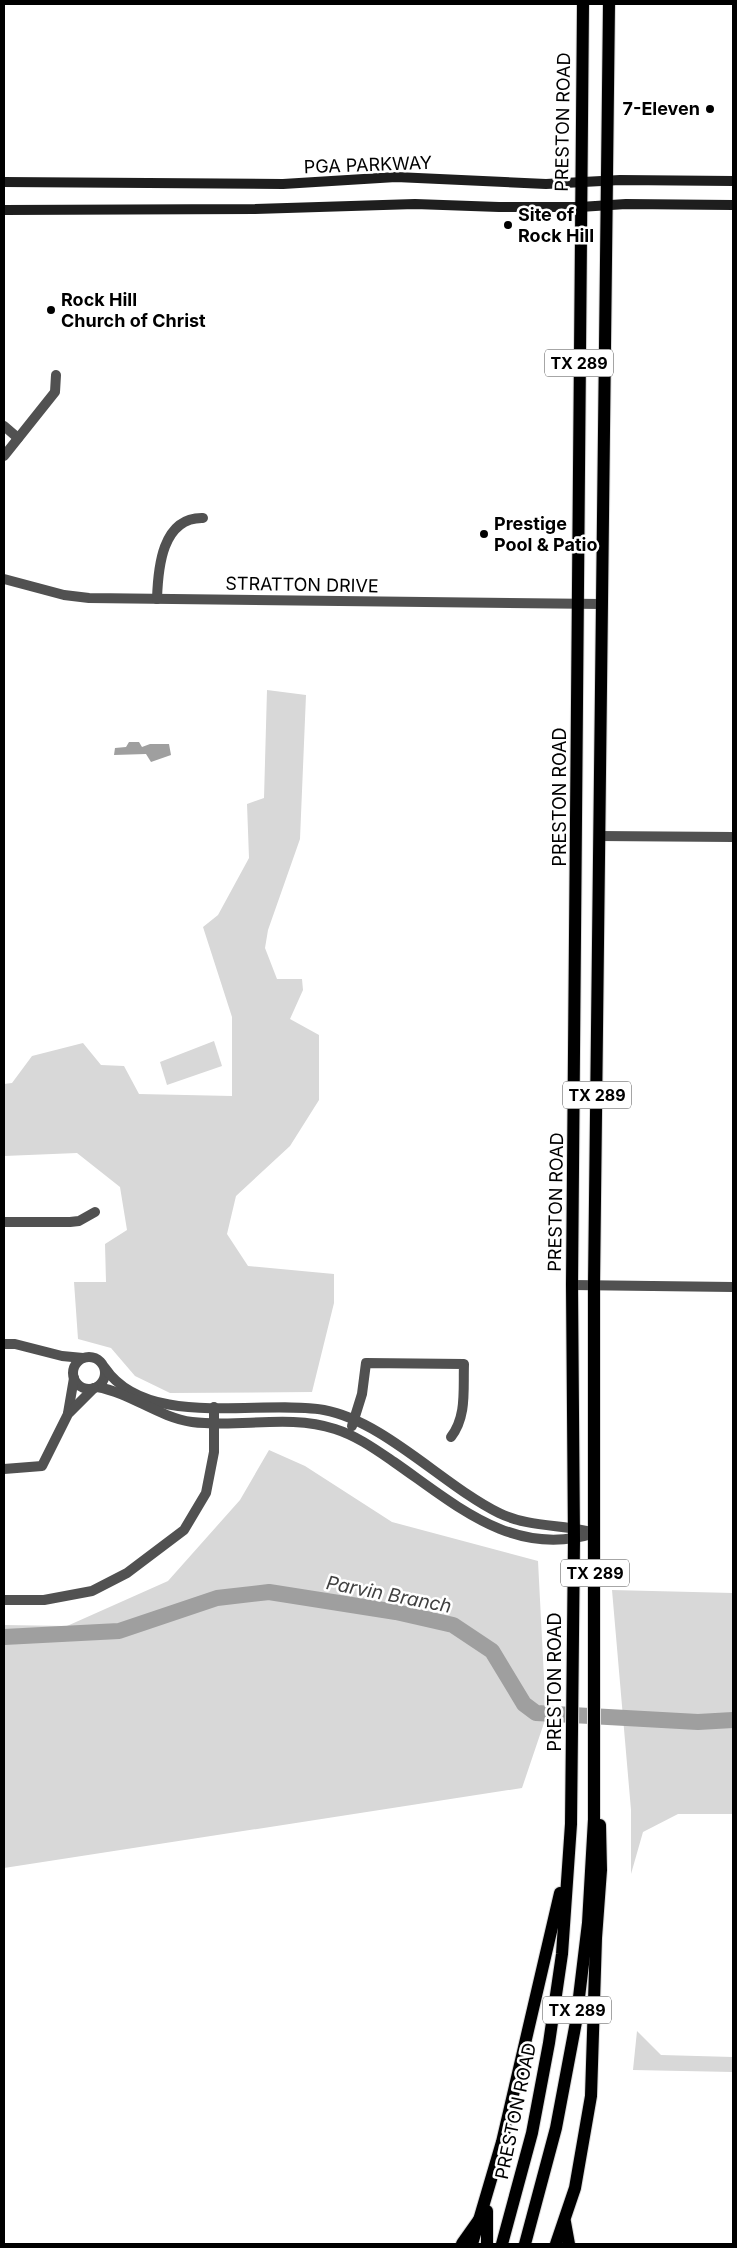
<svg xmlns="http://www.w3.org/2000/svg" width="737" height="2248" viewBox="0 0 737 2248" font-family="Inter,sans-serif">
	<rect width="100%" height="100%" fill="#fff"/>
	<g fill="#d8d8d8">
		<path d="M267 690 306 695 300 839 268 930 265 948 277 979H302L303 990 290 1019 319 1035V1100L290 1146 236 1196 227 1234 248 1266 334 1274V1303L312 1392 170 1393 135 1376 111 1348 78 1339 74 1282H106L105 1244 127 1230 120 1187 77 1153 4 1156V1084L12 1083 32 1056 83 1043 101 1065 124 1066 139 1094 232 1096V1017L203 927 218 915 249 858 247 804 264 798Z"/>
		<path d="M214 1041 222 1066 167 1085 160 1062Z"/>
		<path d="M269 1450 305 1466 392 1522 538 1561 546 1717 522 1788 4 1868V1625L67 1626 168 1581 240 1500Z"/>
		<path d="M612 1590 733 1593V1814H678L643 1832 631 1874V1810Z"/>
		<path d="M637 2031 661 2055 733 2057V2072L633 2070Z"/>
	</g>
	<path fill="#9f9f9f" d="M129 742H139L142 747 150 744H169L171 755 151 762 146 754 114 755 115 748 126 747Z"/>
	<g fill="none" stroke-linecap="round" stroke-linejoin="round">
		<path stroke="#9f9f9f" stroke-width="16" d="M4 1637 119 1631 217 1598 269 1592 396 1612 453 1625 492 1651 524 1704 536 1713 698 1722 733 1720"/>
		<g stroke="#dbdbdb" stroke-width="14">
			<g id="primary">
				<path d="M565 2222 569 2244"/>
				<path d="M472 2244 502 2142 560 1893"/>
				<path d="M487 2244V2211"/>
				<path d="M502 2244 532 2133 549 2043 562 1954 571 1824 574 1540 572 1285 583 4"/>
				<path d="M525 2244 556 2128 576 2022 588 1923 594 1819V1285L609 4"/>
				<path d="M556 2244 575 2188 591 2096 596 1938 601 1870 600 1825"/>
			</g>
		</g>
		<g stroke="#dbdbdb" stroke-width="16">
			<path id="trunk" d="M463 2244 480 2220"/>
		</g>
		<g stroke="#515151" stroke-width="10">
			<path d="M4 426 18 438"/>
			<path d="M4 456 55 392 56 375"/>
			<path d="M4 579 64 595 89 598 602 604"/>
			<path d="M157 599C158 568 162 517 203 518"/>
			<path d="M599 836 733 837"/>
			<path d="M4 1222H70L79 1221 95 1212"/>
			<path d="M572 1285 733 1287"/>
			<path d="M4 1344H15L62 1356 83 1358"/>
			<circle cx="89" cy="1373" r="16"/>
			<path d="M105 1368C147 1430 260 1399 324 1410 384 1421 444 1486 499 1513 530 1528 563 1524 595 1533"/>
			<path d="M97 1387C131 1393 158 1417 192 1422 239 1428 289 1414 335 1429 357 1436 375 1449 394 1462 456 1505 514 1559 595 1533"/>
			<path d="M68 1413 74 1378"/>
			<path d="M352 1426 362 1394 366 1363 464 1364C463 1390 467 1416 451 1437"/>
			<path d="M4 1469 42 1466 68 1414 94 1388"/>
			<path d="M4 1600H44L92 1591 127 1573 184 1530 206 1493 214 1452V1407"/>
		</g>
		<g stroke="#1e1e1e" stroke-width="10">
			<path d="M4 182 283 184 396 177 546 184 620 180 733 181"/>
			<path d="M4 210 255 209 415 204 499 207H580L626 204 733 205"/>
		</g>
		<use href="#primary" stroke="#000" stroke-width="12"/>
		<use href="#trunk" stroke="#000" stroke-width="14"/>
	</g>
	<g fill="#000" stroke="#fff" stroke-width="2">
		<circle cx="710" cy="109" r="5"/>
		<circle cx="508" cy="225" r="5"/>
		<circle cx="51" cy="310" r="5"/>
		<circle cx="484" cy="534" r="5"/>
	</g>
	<g text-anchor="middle" stroke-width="5" stroke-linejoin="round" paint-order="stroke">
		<g fill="#fff" stroke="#4c4c4c" stroke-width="1">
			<rect x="545" y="349.5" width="68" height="27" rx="4"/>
			<rect x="563" y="1081.5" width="68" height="27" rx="4"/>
			<rect x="561" y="1559.5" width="68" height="27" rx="4"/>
			<rect x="543" y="1996.5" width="68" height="27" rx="4"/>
		</g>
		<g font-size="16" font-weight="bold" fill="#000">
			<text x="579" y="369">TX 289</text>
			<text x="597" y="1101">TX 289</text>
			<text x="595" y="1579">TX 289</text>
			<text x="577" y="2016">TX 289</text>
		</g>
		<g font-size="18" font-weight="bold" fill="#000" stroke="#fff" text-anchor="start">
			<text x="700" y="115" text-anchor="end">7-Eleven</text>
			<text x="518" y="221">Site of<tspan x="518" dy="21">Rock Hill</tspan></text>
			<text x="61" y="306">Rock Hill<tspan x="61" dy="21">Church of Christ</tspan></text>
			<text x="494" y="530">Prestige<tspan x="494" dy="21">Pool &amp; Patio</tspan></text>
		</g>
		<g font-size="18" fill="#000" stroke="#fff">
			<text transform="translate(563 122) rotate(-89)" y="6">PRESTON ROAD</text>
			<text transform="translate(368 165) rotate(-2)" y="6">PGA PARKWAY</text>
			<text transform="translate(302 585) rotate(1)" y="6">STRATTON DRIVE</text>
			<text transform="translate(560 797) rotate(-90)" y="6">PRESTON ROAD</text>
			<text transform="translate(556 1202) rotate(-89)" y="6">PRESTON ROAD</text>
			<text transform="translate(555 1682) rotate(-90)" y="6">PRESTON ROAD</text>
			<text transform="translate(516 2111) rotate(-78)" y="6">PRESTON ROAD</text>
		</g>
		<g font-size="19" font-style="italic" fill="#404040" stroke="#fff">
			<text transform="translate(389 1594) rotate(11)" y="7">Parvin Branch</text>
		</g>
	</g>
	<rect width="737" height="2248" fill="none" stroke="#000000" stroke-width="10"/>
</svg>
